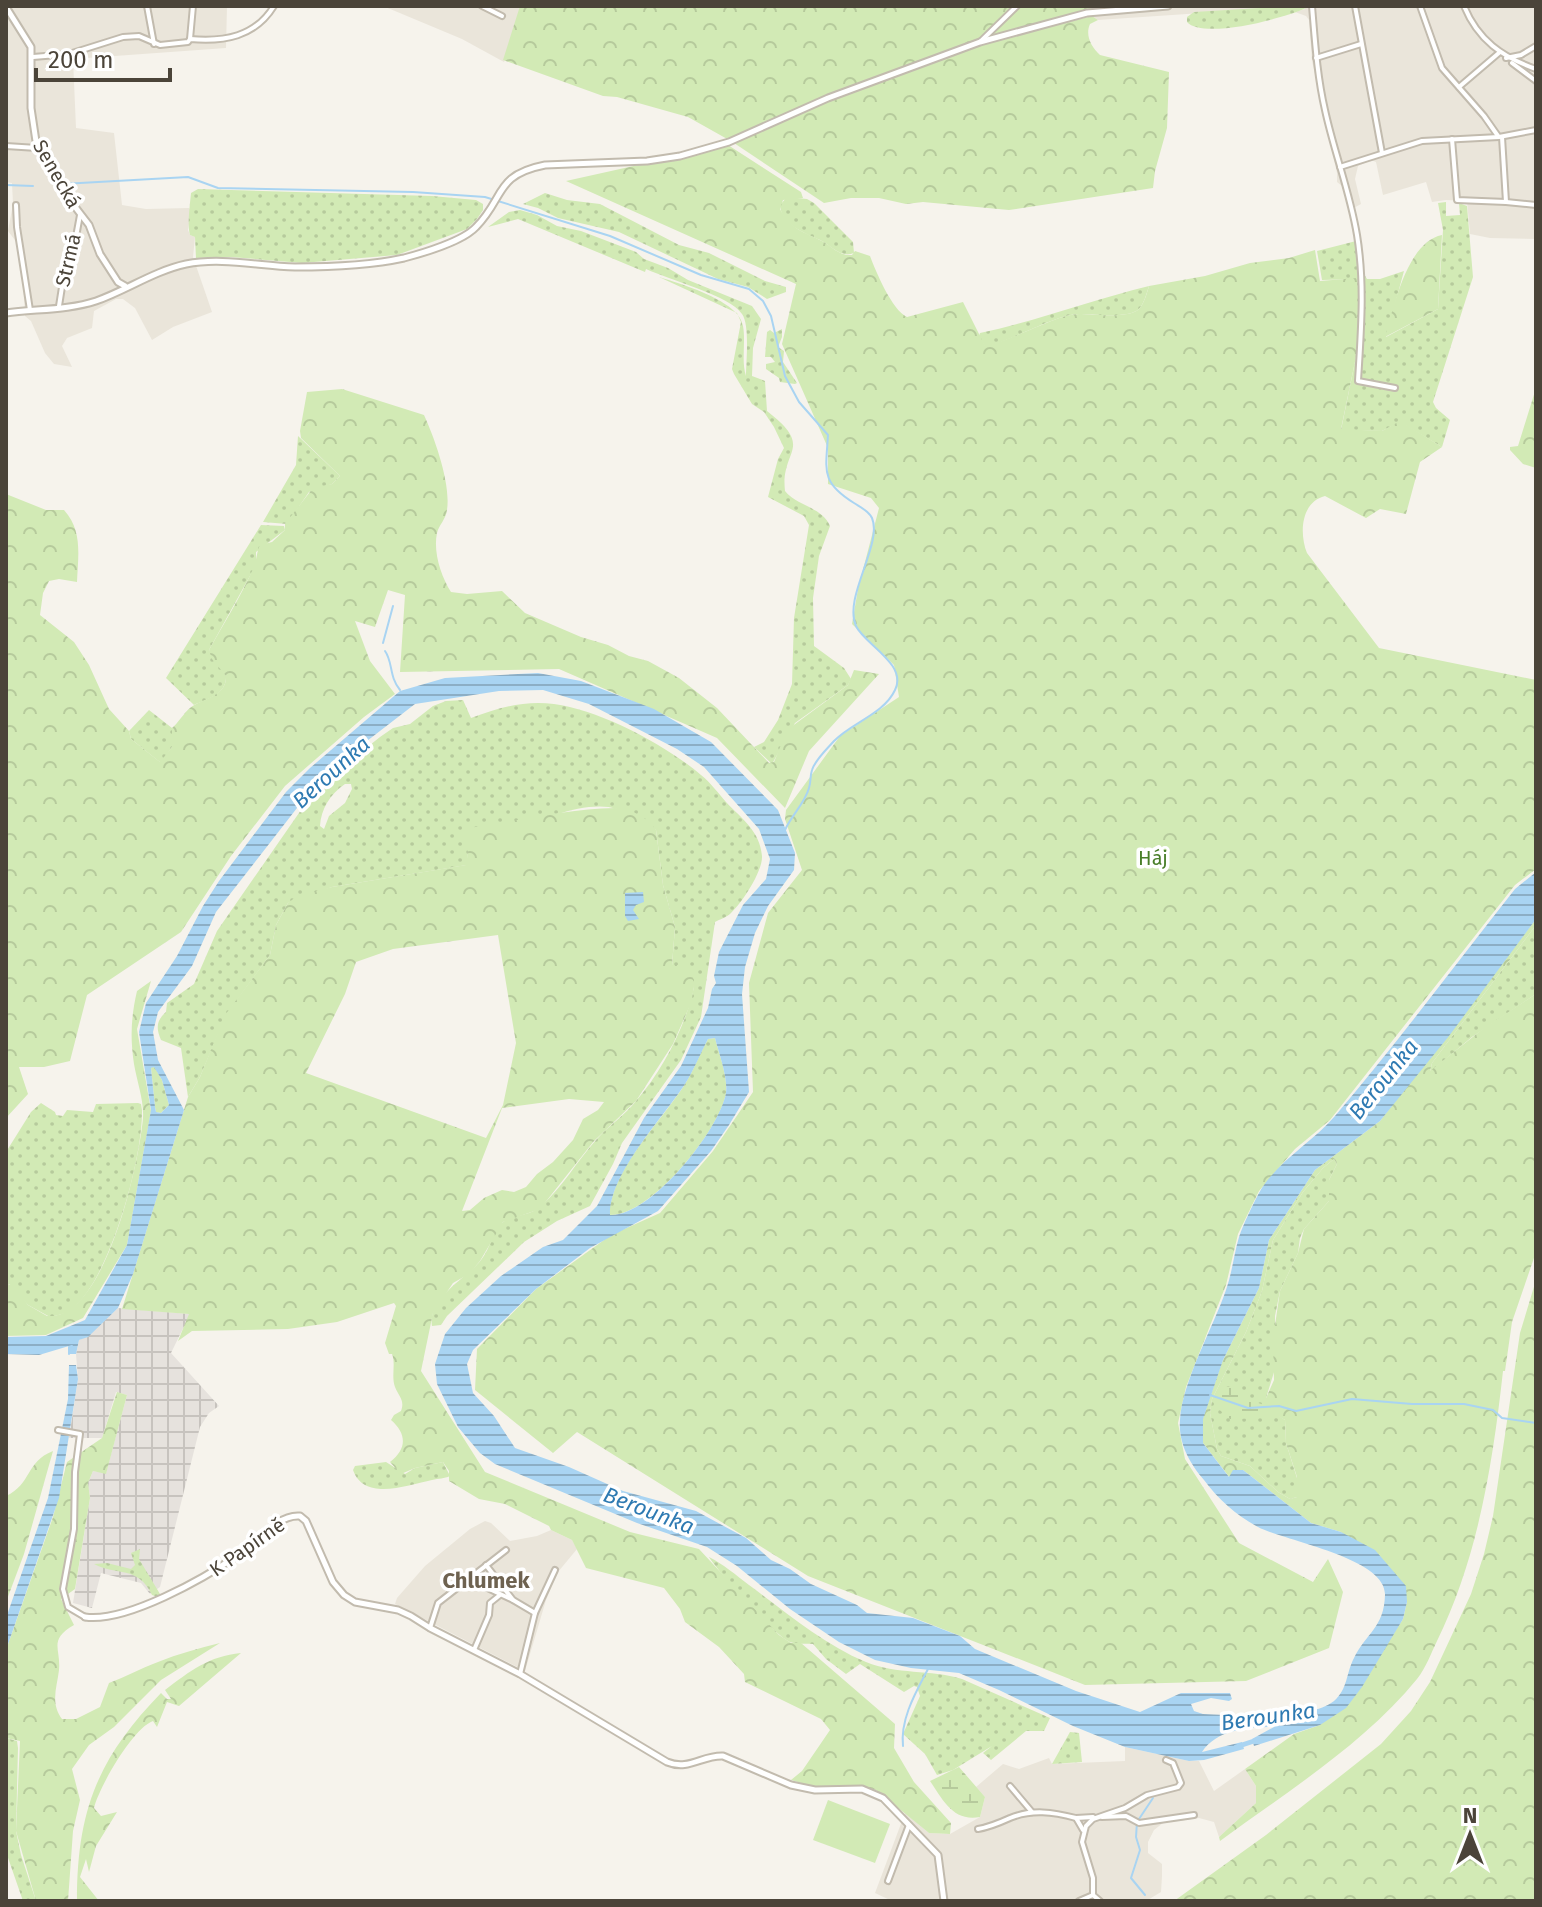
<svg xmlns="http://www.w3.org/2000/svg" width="1542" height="1907" viewBox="0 0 1542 1907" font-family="'Fira Sans',sans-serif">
	<defs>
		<pattern id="industrial-grid" width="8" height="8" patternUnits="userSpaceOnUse" patternTransform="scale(2)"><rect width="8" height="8" fill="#e6e2dd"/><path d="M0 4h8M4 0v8" fill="none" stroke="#c7c3be"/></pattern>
		<pattern id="grass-dots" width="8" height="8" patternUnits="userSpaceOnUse" patternTransform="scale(2)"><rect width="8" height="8" fill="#d2eab5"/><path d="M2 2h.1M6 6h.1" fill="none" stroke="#b6ca9c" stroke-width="1.8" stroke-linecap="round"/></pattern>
		<pattern id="forest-crowns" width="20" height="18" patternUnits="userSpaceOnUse" patternTransform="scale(2)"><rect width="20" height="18" fill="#d2eab5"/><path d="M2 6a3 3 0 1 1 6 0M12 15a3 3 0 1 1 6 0" fill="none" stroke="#b6ca9c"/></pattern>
		<pattern id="wetland-marsh" width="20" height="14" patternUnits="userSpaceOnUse" patternTransform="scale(2)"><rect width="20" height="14" fill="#d2eab5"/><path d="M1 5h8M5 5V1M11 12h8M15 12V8" fill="none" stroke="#b6ca9c"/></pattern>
		<pattern id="water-rules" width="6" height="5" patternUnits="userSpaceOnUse" patternTransform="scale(2)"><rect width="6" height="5" fill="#a9d4f2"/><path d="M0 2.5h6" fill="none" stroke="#8caec5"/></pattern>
	</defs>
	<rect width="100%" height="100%" fill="#f6f3ec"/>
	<g fill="#eae5da">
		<path d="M6 6H227L226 48 73 59 76 128 114 133 122 205 146 209 189 208 191 211 188 230 190 235 195 237 193 257 212 312 173 327 152 340 135 308 123 299H116L94 311 92 328 67 338 62 346 72 367 54 364 45 353 31 321 25 316 21 248 8 231 13 204 12 183 6 182Z"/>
		<path d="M383 6H524L522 22 504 62 462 39Z"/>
		<path d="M1106 6H1536V239L1490 238 1470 234 1467 201 1446 200 1432 202 1426 182 1383 195 1376 162 1371 160 1358 166 1355 179 1361 204 1350 210 1342 186 1337 182V173L1312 61 1309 20 1306 16 1295 12 1305 9V6L1098 20 1092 16V12Z"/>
		<path d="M485 1521 491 1523 510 1541 537 1536 551 1530 572 1540 577 1549 558 1572 546 1600 525 1671 395 1604 397 1598 425 1566 470 1529Z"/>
		<path d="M1125 1747 1189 1761H1199L1214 1791 1245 1769 1256 1786V1803L1219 1837 1214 1822 1199 1818 1163 1823 1154 1830 1148 1842V1853L1162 1864V1876L1161 1892 1146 1901H892L875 1893 905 1813 929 1833 950 1834 980 1817 985 1797 976 1787 1003 1764 1019 1769 1049 1758 1052 1764 1125 1761Z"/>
	</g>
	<path fill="url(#industrial-grid)" d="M118 1308 190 1314 171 1353 219 1406 209 1413 200 1427 160 1587 150 1594 141 1583 101 1573 92 1608 73 1603 90 1498 88 1483 93 1471 106 1473 127 1395 116 1392 102 1438H69L78 1379 76 1354 79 1340 88 1336Z"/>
	<g fill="url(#grass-dots)" fill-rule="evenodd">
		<path d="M1293 6H1305L1306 8C1285 18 1203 40 1187 22V17L1194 12Z"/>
		<path d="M198 189 432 196 476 200 483 204V210L477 219 467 229 397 255 302 263 231 257 196 258 195 237 190 235C187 226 190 204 191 193Z"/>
		<path d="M545 193 567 200 600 204 679 245 709 253 765 281 786 287V292L767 299 748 287 718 279 619 232 558 218 538 208 523 204Z"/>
		<path d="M787 197 807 199 814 203 853 242 854 253C840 258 832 246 820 240 805 233 781 225 780 205Z"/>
		<path d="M1446 202V216L1460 215 1459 203 1467 206 1473 277 1433 402 1436 408 1450 420 1442 447 1400 422 1382 431 1341 430 1357 352V279L1322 280 1317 251 1360 240 1364 274 1367 279H1380L1404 271 1386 337 1438 309 1443 230 1438 203Z"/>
		<path d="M520 210 537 215 557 226 581 231 636 252 644 259 668 268 688 280 752 306 761 319 753 348 752 376 765 381 767 411C816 449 780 449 785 491 797 506 822 507 830 526L819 556 813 598 814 646 844 668 851 679 848 685 795 723 772 764 754 747 764 742 778 720 792 684 794 618 809 525 804 516 768 497 778 459 784 448 774 427 764 412 752 404 734 374 732 369 741 322 737 313 659 277C681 284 740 301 743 326 746 342 741 361 746 376 746 362 750 325 742 314 731 296 667 279 646 269L645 272 518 219 488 227 509 212Z"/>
		<path d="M1149 286C1147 292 1144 304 1139 309 1129 319 1092 314 1079 314 1057 314 1011 341 985 347L979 336 980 333C1037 321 1092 300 1149 286Z"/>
		<path d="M782 329V337L778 347 784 351 783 362 797 383 795 384 780 382 779 378 766 369V364L775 362 771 357H765L767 332 770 330 774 333Z"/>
		<path d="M298 436 340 476 332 484 309 492 287 524 263 522 296 465Z"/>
		<path d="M261 525 284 526 285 530 256 552V565L209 650 226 676C227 694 208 699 194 705L166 678Z"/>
		<path d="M463 700 471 718C498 708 524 700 554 704 600 710 666 745 701 775 711 783 718 793 726 802 742 819 760 831 762 856 763 871 742 903 731 913 726 918 720 919 715 922L701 1017 681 1060 622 1143 613 1164 590 1206 557 1221 524 1242 447 1316 441 1325 432 1326C427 1298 467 1278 481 1260 490 1249 493 1231 502 1223 512 1214 529 1217 541 1206 562 1188 577 1161 596 1140 608 1126 624 1116 636 1101 662 1071 686 1026 694 987L681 966H672L675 927 663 885 656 830C644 823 630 814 617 809 578 796 504 836 468 852L467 865 332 887 288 903 276 925 270 955 226 1015 200 1077 188 1097 181 1048 161 1040C156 1028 156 1021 166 1012L167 1003 194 984 217 931 308 800 336 772 380 737 393 728 410 724 433 706 446 701ZM345 784H351L352 789 345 803 329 816 324 829 320 826C321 809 330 794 345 784Z"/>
		<path d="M149 710 172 728V747L161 763 131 739 129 731Z"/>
		<path d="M1536 925V994L1472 1037 1430 1072 1432 1063Z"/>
		<path d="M715 1038C719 1054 728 1077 726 1093 720 1130 649 1218 609 1215 612 1168 661 1122 685 1084 694 1070 700 1053 708 1039Z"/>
		<path d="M154 1066 162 1080 169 1105 161 1113 156 1112 155 1107 151 1068Z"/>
		<path d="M41 1103 55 1112 56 1115 63 1116 67 1110 93 1112 96 1104 138 1103 141 1104 142 1110C143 1158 110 1278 73 1308 66 1314 59 1315 50 1317L28 1305 10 1284 6 1286V1152L31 1112Z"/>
		<path d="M1334 1159 1337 1164 1329 1180V1201L1304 1229 1300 1238 1298 1253 1280 1291 1275 1316V1369L1266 1398 1269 1409 1285 1420 1286 1443 1297 1478V1497L1290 1499 1278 1492 1250 1466 1221 1456 1217 1449 1210 1413 1212 1399 1246 1332 1262 1291 1273 1240 1303 1192 1323 1168Z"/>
		<path d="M386 1462 405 1474 415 1468 443 1462 450 1476C444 1479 439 1478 432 1480 408 1485 364 1502 353 1470L355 1466Z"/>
		<path d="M140 1549 139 1559 160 1594 158 1597 152 1595C138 1565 116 1576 94 1564L107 1563 131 1569 135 1565 131 1553Z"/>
		<path d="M709 1557C723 1564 736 1575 749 1585 786 1612 823 1644 866 1662 897 1675 930 1669 962 1679L1050 1718 1044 1731H1026L991 1760 983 1753 992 1746 953 1770 937 1775 925 1754 903 1734 920 1696 917 1687 914 1686 904 1692 860 1664 846 1674 826 1659 813 1644C805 1643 795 1645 788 1641 771 1632 720 1574 709 1557Z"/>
		<path d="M1070 1732 1079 1733 1082 1762 1052 1764Z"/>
		<path d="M6 1738 17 1741 18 1748 16 1831 21 1855 36 1901H23L6 1852Z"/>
	</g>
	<g fill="url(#forest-crowns)" fill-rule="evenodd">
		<path d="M520 6H1014L980 40 764 123 729 140 688 117 617 97 603 96 503 60Z"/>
		<path d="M1017 6H1106L1103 9 980 42Z"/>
		<path d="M1092 16 1098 20 1090 24C1085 35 1091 47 1100 55L1169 72 1167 128 1155 171 1153 188 1009 210 923 202 906 204 879 198H851L824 203 734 143 829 100 982 44Z"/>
		<path d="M728 145 801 192 803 198 783 200 780 209C790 229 804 232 822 241 833 247 839 256 852 255L855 251 870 256C876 272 892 310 907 317L963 302 985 346C1012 341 1057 314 1079 314 1092 314 1129 319 1139 309 1144 304 1147 293 1149 286L1205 276 1250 263 1289 258 1315 250 1320 281 1357 278V352L1341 429 1382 431 1400 421 1442 447 1420 462 1406 514 1380 509 1366 518 1325 496C1301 502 1299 533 1307 553L1379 648 1536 680V869L1515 885 1330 1120 1295 1149 1259 1191 1238 1234 1226 1285 1186 1387 1178 1423 1185 1459 1239 1543 1313 1582 1328 1559 1343 1592 1329 1648 1246 1681 1085 1685 808 1576 577 1432 553 1453 475 1390 477 1349 536 1289 611 1235 660 1213 713 1151 753 1092 749 983 768 913 802 870 785 819 786 810 840 736 899 697 894 665 852 624 858 589 879 508 871 498 828 484V448L782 344 796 284 566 181Z"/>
		<path d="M1442 235 1438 309 1385 337C1394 307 1407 242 1442 235Z"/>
		<path d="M1536 388V468L1523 464 1510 450V447L1518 446Z"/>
		<path d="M342 389 424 415C435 439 451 484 447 510 446 519 439 525 437 533 433 552 441 576 451 592L467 594 502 591 525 613 581 637 608 645 629 656 648 661 679 678 717 708 769 763 774 762 787 730 848 685 854 670 879 674 809 751 785 808 717 738 559 669 400 672 405 595 388 590 375 627 355 621 370 661 395 694 364 717 285 786 231 856 181 932 87 995 70 1061 44 1067H19L28 1094 6 1118V494L46 510H64C83 531 78 556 77 582L59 579 49 581 43 593 40 615 74 642 89 665 109 709 129 731 131 739 160 762 172 747V728C179 722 183 714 190 708 202 698 227 697 226 676L212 659 209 650C224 623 240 598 253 569 257 561 256 553 260 545L272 542 285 530V524L313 488 332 484 340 476 301 438 300 431 307 392Z"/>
		<path d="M615 808 630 810 649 821 656 830 663 885 675 927 672 965H687L692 971 694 987 691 1003 673 1044 636 1101 594 1141 540 1209 503 1222 480 1261 469 1274 453 1283 433 1313 421 1371 485 1472 630 1532 699 1549 779 1635 791 1643H801L895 1724 894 1748 914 1782 951 1823 950 1834 929 1833 876 1790 863 1786 815 1787 791 1780 802 1771 830 1730 821 1719 745 1682 744 1674 719 1647 685 1622 680 1609 664 1588 586 1568 572 1540 551 1530 549 1526 505 1504 479 1499 449 1481V1471L443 1462 415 1468 401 1474 390 1462C407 1449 407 1434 391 1420L394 1415 401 1411C405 1400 399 1397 395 1387 391 1376 396 1364 392 1354H389L385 1343 396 1306 394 1303 337 1322 288 1329 192 1331 178 1341 189 1314 122 1309 188 1097 200 1077 225 1015 270 955 276 925 288 903 297 896 332 887 466 865 468 852 463 835 469 828C518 821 566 809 615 808ZM498 935 516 1043 503 1105 486 1138 306 1073 345 994 356 962 393 949ZM569 1099 604 1102 598 1110 583 1119 573 1140 553 1162 537 1174 526 1187 514 1192 502 1190 484 1198 470 1210 462 1211 502 1108Z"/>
		<path d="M1536 919V925L1432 1063 1430 1071 1484 1028 1536 994V1252L1512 1322 1505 1371H1503C1493 1462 1478 1558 1437 1641 1431 1653 1426 1668 1417 1679 1364 1744 1288 1791 1220 1841L1219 1837 1256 1803V1786L1245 1769 1294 1734 1320 1725 1386 1645 1403 1619 1407 1602 1341 1532 1311 1523 1243 1470 1230 1478 1203 1443V1418L1222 1362 1259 1288 1269 1240 1315 1170 1380 1121ZM1334 1159 1337 1164 1329 1180V1201L1304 1229 1298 1253 1280 1291 1273 1339 1274 1380 1262 1407 1285 1420 1286 1443 1297 1477V1497L1290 1499 1278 1492 1250 1466 1221 1456 1217 1449 1210 1413 1212 1399 1246 1332 1262 1291 1273 1240 1303 1192 1323 1168Z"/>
		<path d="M151 981 137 1029 151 1111 127 1245 83 1318 46 1335 6 1336V1286L13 1283 28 1305 47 1316C105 1321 139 1163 143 1118 144 1100 137 1082 134 1064 130 1038 131 1017 137 991Z"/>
		<path d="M1536 1280V1901H1174L1266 1835 1381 1744 1411 1711 1430 1682 1471 1594 1484 1554 1493 1516 1520 1333Z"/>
		<path d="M117 1392 127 1395 106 1474 93 1471 88 1483 90 1498 75 1589 61 1599 74 1625C48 1640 61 1648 59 1670 57 1687 50 1703 62 1719H76L100 1707 109 1683C126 1677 141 1668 158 1662 178 1654 199 1648 220 1643L161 1680 114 1727 89 1745 72 1769 80 1800 73 1831 68 1901H36L16 1831 20 1741 6 1738V1650L53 1517 67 1462 102 1438Z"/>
		<path d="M53 1451 24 1554 6 1602V1496C32 1484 25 1462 53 1451Z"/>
		<path d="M241 1653 179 1706 167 1702 157 1727 153 1721C133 1728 99 1787 94 1808L101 1816 117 1812 96 1846 89 1872 86 1859 80 1877 99 1901H77C77 1810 98 1758 161 1693L167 1699H171L165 1690C190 1671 209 1656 241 1653Z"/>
	</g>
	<g fill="url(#wetland-marsh)">
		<path d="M1221 1386 1230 1387 1241 1397 1276 1409 1265 1418 1230 1419 1214 1405Z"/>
		<path d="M959 1767 985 1797 980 1817C953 1822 943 1800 930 1781Z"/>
	</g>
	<path fill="#d2eab5" d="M828 1800 890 1824 875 1863 813 1840Z"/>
	<g fill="url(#water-rules)" fill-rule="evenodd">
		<path d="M538 673 581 681 654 709 711 742 778 810 795 853 794 870 768 906 755 933 745 967 742 994 749 1092 729 1125 711 1151 658 1211 590 1248 536 1289 473 1350 467 1364 473 1393 494 1416 515 1448 569 1467 623 1491 696 1511 746 1538 771 1560 790 1569 811 1584 857 1605 867 1613 913 1618 960 1636 975 1649 1076 1691 1140 1712 1181 1693H1230L1232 1699 1229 1701 1211 1698 1191 1704 1194 1711 1203 1714C1235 1715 1309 1721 1334 1701 1348 1689 1346 1673 1354 1658 1366 1633 1384 1628 1385 1595 1387 1558 1285 1541 1258 1527 1237 1516 1218 1499 1204 1480 1190 1464 1178 1443 1180 1420 1182 1382 1213 1328 1226 1290 1232 1273 1234 1254 1239 1237 1244 1223 1252 1206 1259 1193 1277 1161 1312 1143 1335 1116 1398 1042 1455 965 1515 889L1536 872V919L1449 1036 1380 1121 1315 1170 1269 1240 1259 1288 1223 1360 1203 1419V1443L1229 1477 1233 1470H1243L1311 1523 1341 1532 1375 1550 1406 1586 1407 1602 1403 1619 1362 1687 1346 1708 1320 1725 1254 1746 1252 1739 1274 1727C1249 1727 1217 1729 1202 1752L1242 1742 1244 1749 1204 1760 1189 1761 1125 1747 1073 1726 999 1690 959 1673 911 1668 875 1660 839 1642 790 1609 737 1566 707 1547 637 1523 495 1464 480 1453 458 1427 437 1384 435 1364 445 1334 466 1308 501 1276 543 1247 563 1240 597 1206 644 1118 681 1066 708 1008 712 989 716 983 714 976 719 952 743 905 766 879 770 859 759 829 704 767 677 749 589 704 543 690 499 691 415 704 341 761 304 799 216 912 192 966 158 1012 153 1032 158 1060 184 1110 133 1274 118 1308 88 1337 79 1340 76 1354H70L69 1346 39 1355 6 1354V1337L46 1336 85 1320 127 1245 151 1110 139 1032 146 1003 177 956 203 906 219 881 286 792 310 768 400 691 445 678ZM715 1038C719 1054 728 1077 726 1093 719 1131 650 1217 610 1215 609 1174 663 1118 685 1084 694 1070 700 1054 708 1039ZM154 1067 162 1080 169 1105 161 1113 156 1112 155 1107 151 1068Z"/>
		<path d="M643 892 644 902 636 905 633 910 639 919 628 921 625 916V893Z"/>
		<path d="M69 1365H76L78 1379 59 1498 6 1650V1618L48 1498 68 1399Z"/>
	</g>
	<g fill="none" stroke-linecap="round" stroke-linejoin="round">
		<g stroke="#a9d4f2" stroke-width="2">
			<path d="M62 184 188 177 218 188 413 192 485 197 610 236 701 275 749 289 763 301 771 316 785 376 799 402 828 435C826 470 820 482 854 503 860 507 869 511 872 518 883 544 843 597 856 626 864 644 908 664 895 690 884 714 851 723 834 741 827 749 815 760 812 770 810 776 811 782 809 788 805 803 791 816 785 830"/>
			<path d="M6 185 33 186"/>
			<path d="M383 643 393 606"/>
			<path d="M385 651C393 662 389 677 400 690"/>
			<path d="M69 1354V1347L72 1346"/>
			<path d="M1210 1395 1248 1408 1279 1406 1296 1411 1352 1399 1412 1404H1464L1493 1410 1502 1418 1536 1423"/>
			<path d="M903 1746C900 1719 916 1692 928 1669"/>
			<path d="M1145 1895 1131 1878 1140 1850 1136 1837 1137 1822 1153 1798"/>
		</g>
		<path stroke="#a9d4f2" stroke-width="5" d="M1236 1747 1257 1740"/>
		<g stroke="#c2bbae" stroke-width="8">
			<g id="minor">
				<path d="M147 6 154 44"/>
				<path d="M482 6 502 16"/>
				<path d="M1312 6C1315 41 1317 75 1325 110 1334 152 1350 192 1357 235 1365 284 1361 331 1358 381L1395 388"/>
				<path d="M1355 6 1382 153"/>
				<path d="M1420 6 1442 68 1484 116 1498 136"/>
				<path d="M1464 6C1478 40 1502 57 1536 69"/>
				<path d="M190 39 193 6"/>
				<path d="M981 41 1017 6"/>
				<path d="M33 57 69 54 123 37 139 36 160 45 188 42 190 39C224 42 255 37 274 6"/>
				<path d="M1316 58 1361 44"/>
				<path d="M1506 58 1521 55 1536 46"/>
				<path d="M1512 63 1536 81"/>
				<path d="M1459 87 1500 52"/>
				<path d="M1452 139 1457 200 1506 202 1502 137"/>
				<path d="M6 146 37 148"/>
				<path d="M1340 167 1422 141 1499 137 1536 130"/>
				<path d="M1506 202 1536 205"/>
				<path d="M16 205 17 227 30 310"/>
				<path d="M59 306 62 287 71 264 80 215"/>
				<path d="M58 1430 80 1434 75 1472 74 1529 63 1589 68 1607 85 1617"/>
				<path d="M486 1565 513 1600 535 1613"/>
				<path d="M468 1579 513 1600"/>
				<path d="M430 1628 438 1603 506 1550"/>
				<path d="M474 1650 489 1615 490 1603 500 1595"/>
				<path d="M520 1674 535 1613 555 1570"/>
				<path d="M1010 1786 1032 1812"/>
				<path d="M1102 1817 1126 1816 1139 1823 1194 1815"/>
				<path d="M1076 1818 1093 1817"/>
				<path d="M978 1829C990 1827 999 1823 1010 1818 1032 1809 1053 1812 1076 1818L1083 1830"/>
				<path d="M888 1881 909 1825"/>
				<path d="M1093 1895V1878L1082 1842 1086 1826 1093 1819 1125 1808 1147 1795 1178 1787 1181 1783 1173 1763 1166 1760"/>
				<path d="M1093 1895 1100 1901"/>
				<path d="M1079 1901 1093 1895"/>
			</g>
		</g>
		<g stroke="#c2bbae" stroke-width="9">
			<g id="tertiary">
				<path d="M6 7 31 47V108L37 148 59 186 89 225 100 254 118 282 125 286"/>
				<path d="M6 313C35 309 69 310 96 301 127 290 154 271 186 264 222 257 259 266 295 267 328 267 372 265 404 258 423 253 463 241 476 227 505 198 494 175 545 165L647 161 680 156 729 142 828 98 980 42 1087 13 1168 6"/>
				<path d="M85 1617C126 1623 205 1578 238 1555 256 1543 277 1514 300 1516L306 1521 333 1582 344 1595 355 1602 398 1610 411 1616 430 1628 520 1674 667 1762C689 1771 702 1755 723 1756L791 1785 815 1790 862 1789 883 1798 938 1855 944 1901"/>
			</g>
		</g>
		<use href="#minor" stroke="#fff" stroke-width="4"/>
		<use href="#tertiary" stroke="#fff" stroke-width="5"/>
	</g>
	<g text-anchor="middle" stroke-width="7" stroke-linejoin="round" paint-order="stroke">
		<g font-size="20" fill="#4b4439" stroke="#fff">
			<text transform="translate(57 174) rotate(60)" y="7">Senecká</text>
			<text transform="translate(68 260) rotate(-77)" y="7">Strmá</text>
			<text transform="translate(247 1547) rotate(-35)" y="7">K Papírně</text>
		</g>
		<g font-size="20" fill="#4a7f2a" stroke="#fff">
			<text x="1153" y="865">Háj</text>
		</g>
		<g font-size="22" font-style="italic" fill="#2e7ab2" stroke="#fff">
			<text transform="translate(331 772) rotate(-42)" y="8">Berounka</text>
			<text transform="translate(1383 1079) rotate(-51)" y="8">Berounka</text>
			<text transform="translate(649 1510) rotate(21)" y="8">Berounka</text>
			<text transform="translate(1268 1716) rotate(-8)" y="8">Berounka</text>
		</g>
		<g font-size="22" font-weight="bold" fill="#6e6250" stroke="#fff">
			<text x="486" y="1588">Chlumek</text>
		</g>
	</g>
	<rect width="1542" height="1907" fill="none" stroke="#4b4439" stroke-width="16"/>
	<g transform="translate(1470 1835)" stroke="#ffffff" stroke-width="6" paint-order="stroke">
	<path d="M0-6L14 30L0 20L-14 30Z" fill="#4b4439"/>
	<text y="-12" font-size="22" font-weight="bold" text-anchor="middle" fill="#4b4439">N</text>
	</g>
	<path d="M36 68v12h134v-12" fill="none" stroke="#4b4439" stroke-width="4"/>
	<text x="48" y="68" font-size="24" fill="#4b4439" stroke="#ffffff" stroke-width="6" paint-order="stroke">200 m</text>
</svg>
